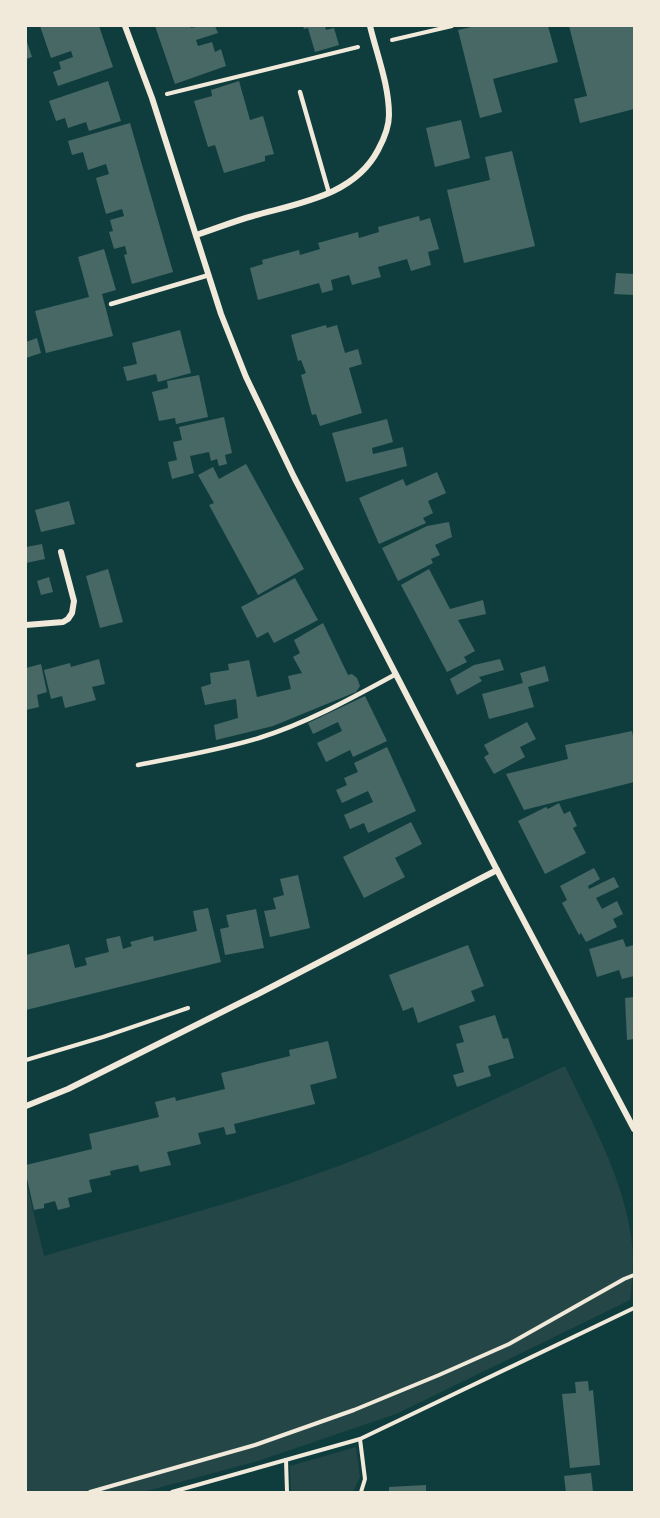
<svg xmlns="http://www.w3.org/2000/svg" width="660" height="1518" viewBox="0 0 660 1518" font-family="Barlow,sans-serif">
	<rect width="100%" height="100%" fill="#0f3d3e"/>
	<g fill="#244646">
		<path d="M565 1066C592 1123 625 1181 632 1244 634 1263 632 1281 630 1300L396 1414 258 1461 143 1492H26V1181L44 1256C136 1229 229 1205 319 1173 404 1143 484 1104 565 1066Z"/>
		<path d="M356 1447 360 1477 353 1492H291L290 1466Z"/>
	</g>
	<g fill="#486865">
		<path d="M40 26H99L113 67 58 86 53 72 61 69 59 62 73 57 71 51 51 58Z"/>
		<path d="M155 26H190L191 28 200 26H215L218 33 196 40 198 46 212 42 215 52 221 49 226 66 175 84Z"/>
		<path d="M303 26H325L326 30 334 28 339 45 315 52 308 28 304 29Z"/>
		<path d="M476 26H548L558 62 493 79 502 112 480 118 458 30Z"/>
		<path d="M569 26H634V109L580 123 574 99 587 96Z"/>
		<path d="M26 42H27L32 57 26 59Z"/>
		<path d="M108 81 121 121 89 131 86 122 68 128 65 118 56 121 49 101Z"/>
		<path d="M239 81 250 120 263 116 274 154 265 156V161L224 173 215 145 208 147 194 101 212 96 211 90Z"/>
		<path d="M461 120 470 158 435 167 426 128Z"/>
		<path d="M130 123 173 272 132 284 124 255 127 254 125 246 114 249 109 232 113 231 110 220 124 216 122 209 106 214 96 178 109 174 106 164 88 170 83 152 72 155 68 141Z"/>
		<path d="M512 151 535 246 464 263 447 190 490 180 485 157Z"/>
		<path d="M419 216 420 221 430 218 439 249 428 252 431 265 411 271 407 259 378 267 381 277 352 285 349 275 331 280 333 290 322 293 319 283 258 300 250 268 263 264 262 260 299 250 300 255 320 249 318 243 358 232 359 238 379 232 378 227Z"/>
		<path d="M104 249 116 290 102 294 113 336 46 353 35 311 89 297 78 257Z"/>
		<path d="M616 273 634 274V295L614 294Z"/>
		<path d="M326 325 327 328 337 325 345 353 358 349 362 364 349 368 362 413 320 426 316 414 312 415 301 375 306 373 301 360 298 361 291 335Z"/>
		<path d="M180 330 191 373 158 382 156 374 127 381 123 367 137 364 132 343Z"/>
		<path d="M37 338 41 353 26 358V342Z"/>
		<path d="M199 375 208 417 176 424 175 418 159 421 152 392 168 388 167 381Z"/>
		<path d="M224 417 232 453 225 455 227 464 219 466 217 459 211 461 209 452 190 456 194 473 172 479 168 462 177 460 173 442 182 440 179 427Z"/>
		<path d="M387 419 393 442 372 448 373 454 403 447 407 466 346 482 332 433Z"/>
		<path d="M246 464 304 569 258 595 209 505 214 503 198 475 213 467 219 479Z"/>
		<path d="M437 472 446 493 428 501 433 513 423 518 426 523 379 544 359 498 403 479 406 486Z"/>
		<path d="M69 501 75 524 41 532 35 510Z"/>
		<path d="M449 522 452 537 435 545 440 555 431 559 433 563 398 581 382 548 427 526Z"/>
		<path d="M42 544 45 559 26 563V547Z"/>
		<path d="M108 569 123 622 100 628 86 576Z"/>
		<path d="M429 569 450 609 483 600 486 614 458 620 475 651 464 657 467 662 447 672 401 585Z"/>
		<path d="M49 577 53 592 41 595 37 581Z"/>
		<path d="M295 578 318 620 274 643 268 632 257 638 241 607Z"/>
		<path d="M323 623 348 675 352 674 357 678 360 686 356 692 273 726 216 740 214 725 238 718 236 699 205 705 201 687 211 684 210 673 229 670 228 664 249 660 257 697 291 689 288 676 302 673 293 657 300 653 294 640Z"/>
		<path d="M99 659 105 684 92 687 96 700 65 708 62 696 51 699 44 670 70 663 71 667Z"/>
		<path d="M500 659 504 670 479 677 482 681 457 695 450 679 474 665Z"/>
		<path d="M41 664 47 692 37 695 39 707 26 710V668Z"/>
		<path d="M545 666 549 681 528 687 534 707 489 719 482 694 523 683 520 673Z"/>
		<path d="M365 696 387 741 353 757 350 750 326 762 317 743 342 731 338 722 313 734 308 723Z"/>
		<path d="M527 722 536 739 520 747 525 757 494 774 484 757 489 754 484 745Z"/>
		<path d="M632 731 634 742V754H633L634 763V782L524 810 506 774 568 759 565 745Z"/>
		<path d="M387 747 416 811 368 833 364 823 350 829 344 815 373 802 368 791 342 803 336 790 347 785 344 778 358 772 354 763Z"/>
		<path d="M559 803 564 814 570 811 577 826 573 828 586 853 545 874 518 821 546 807 548 809Z"/>
		<path d="M411 822 422 844 395 858 405 877 364 898 343 857Z"/>
		<path d="M594 868 600 879 588 886 589 889 614 877 619 887 596 898 602 909 617 901 623 914 613 919 617 927 586 942 581 933 579 935 562 903 567 900 560 886Z"/>
		<path d="M298 875 310 928 270 937 264 911 276 909 273 898 284 895 280 879Z"/>
		<path d="M208 908 221 962 26 1010V955L69 944 75 968 87 965 85 958 109 952 106 939 120 936 123 949 132 946 130 942 153 936 154 941 197 931 193 911Z"/>
		<path d="M256 909 264 948 225 955 220 929 229 927 226 915Z"/>
		<path d="M623 939 626 947 634 945V976L622 979 619 970 597 977 589 949Z"/>
		<path d="M468 945 484 986 471 991 475 1001 418 1023 413 1007 403 1011 389 975Z"/>
		<path d="M634 997V1039L627 1040 625 998Z"/>
		<path d="M495 1015 503 1039 508 1038 514 1058 488 1066 491 1076 457 1087 453 1075 464 1072 456 1044 464 1042 459 1026Z"/>
		<path d="M328 1041 337 1078 310 1085 315 1104 234 1124 236 1133 226 1135 224 1127 198 1133 201 1144 167 1152 171 1165 140 1172 138 1165 110 1171 111 1175 89 1180 92 1192 68 1198 70 1207 58 1210 55 1201 44 1204V1208L34 1210 26 1174V1165L92 1149 89 1134 159 1117 155 1102 175 1097 176 1101 225 1089 221 1073 290 1056 289 1050Z"/>
		<path d="M588 1381 589 1391 593 1390 600 1465 570 1468 562 1394 576 1393 575 1382Z"/>
		<path d="M591 1473 593 1492H566L564 1476Z"/>
		<path d="M426 1485V1492H389V1487Z"/>
	</g>
	<g fill="none" stroke-linecap="round" stroke-linejoin="round">
		<g stroke="#f1e9da" stroke-width="4">
			<path d="M392 40 452 26"/>
			<path d="M167 94 358 47"/>
			<path d="M26 1060 103 1037 188 1008"/>
			<path d="M360 1439 365 1479 361 1492"/>
			<path d="M286 1460 287 1492"/>
			<path d="M90 1492 255 1445 354 1410 439 1375 509 1344 624 1279 634 1275"/>
			<path d="M172 1492 360 1439 634 1308"/>
		</g>
		<g stroke="#f1e9da" stroke-width="4.5">
			<path d="M300 92 329 193"/>
			<path d="M111 304 209 275"/>
			<path d="M138 765C178 757 220 750 259 738 307 723 352 698 396 674"/>
		</g>
		<g stroke="#f1e9da" stroke-width="6">
			<path d="M125 26 152 98 221 314 246 377 294 477 497 870 634 1129"/>
			<path d="M196 235C215 229 234 221 253 216 298 203 354 196 378 150 384 139 389 128 389 115 389 85 377 55 370 26"/>
			<path d="M26 625 63 622 68 619 72 613 74 601 61 552"/>
			<path d="M26 1106 68 1089 256 995 497 870"/>
		</g>
	</g>
	<rect width="660" height="1518" fill="none" stroke="#f1e9da" stroke-width="54"/>
</svg>
